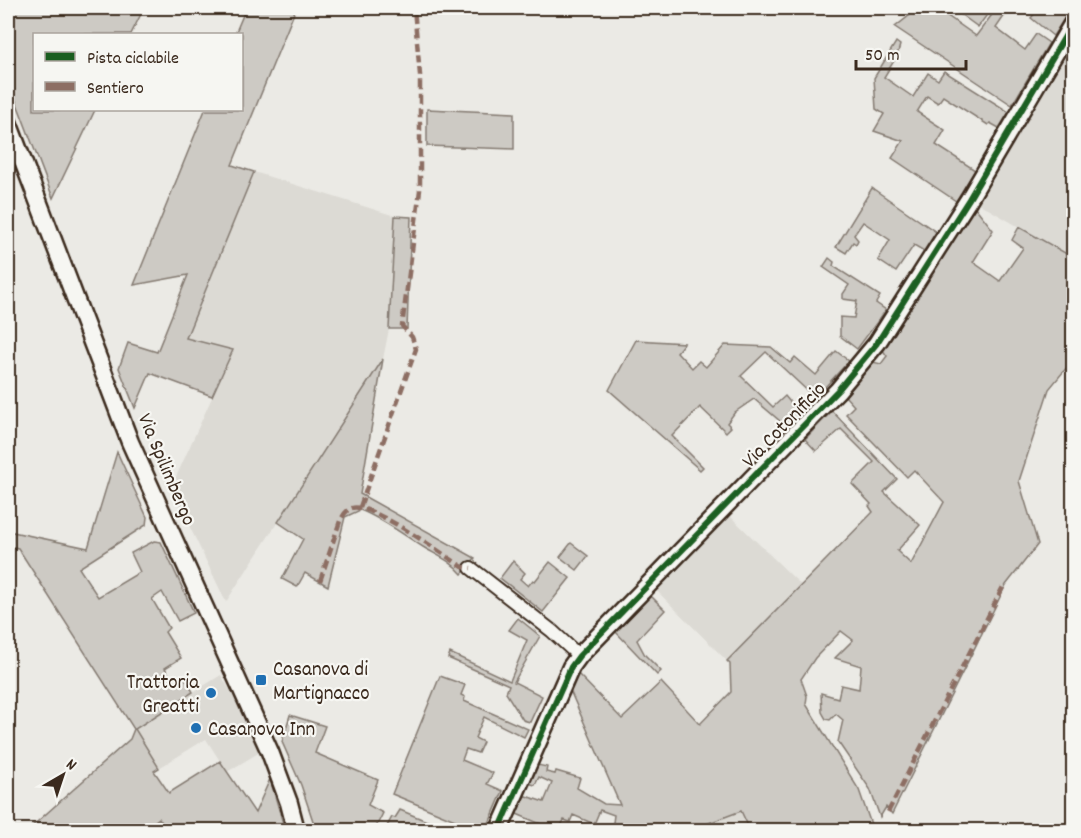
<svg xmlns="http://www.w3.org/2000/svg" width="1081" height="838" viewBox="0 0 1081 838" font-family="Dekko,sans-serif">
	<rect width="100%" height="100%" fill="#ebeae5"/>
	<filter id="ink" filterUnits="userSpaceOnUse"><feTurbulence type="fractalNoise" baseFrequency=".0167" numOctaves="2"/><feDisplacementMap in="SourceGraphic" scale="12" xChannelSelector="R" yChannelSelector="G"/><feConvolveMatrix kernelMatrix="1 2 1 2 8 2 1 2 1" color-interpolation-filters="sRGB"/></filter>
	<g filter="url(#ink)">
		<g fill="#dcdad4">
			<path d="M1068 48 1073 51 1072 258 978 203Z"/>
			<path d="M254 172 395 216 389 329 383 359 226 602 171 488 233 351 186 338Z"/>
			<path d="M730 516 801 585 727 661 655 589Z"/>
			<path d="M221 675 242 711 260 752 227 772 206 739 159 768 134 729Z"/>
			<path d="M742 811 750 830H690Z"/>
		</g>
		<g fill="#cdcac4" stroke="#847a71" stroke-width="1.5">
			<path d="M8 8H144L131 34H34V110H95L53 198 8 80Z"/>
			<path d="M246 8H296L232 165 254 172 186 338 233 350 212 396 150 373 135 408 119 368 128 343 157 352 188 275 134 285 205 110H242V34H235Z"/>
			<path d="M919 8H936L976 36 997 8 1007 12 996 28 1025 50 1036 34 1049 43 1012 105 895 27Z"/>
			<path d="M952 8H968L973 11 975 8H992L978 27Z"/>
			<path d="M1039 8H1044L1048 11 1051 8H1071L1053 36 1031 18Z"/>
			<path d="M896 42 900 45 897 56 884 77 913 97 928 73 938 80 944 71 1009 112 999 128 990 123 988 125 943 96 938 103 927 96 917 112 945 130 936 145 975 170 956 201 892 158 903 141 874 131 884 114 876 109 874 78Z"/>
			<path d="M427 109 514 113V149L427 146Z"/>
			<path d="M872 188 936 232 924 251 914 245 896 272 878 260 890 240 863 222 854 235 858 240 856 244 853 242 846 253 836 247Z"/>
			<path d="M975 207 993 230 973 262 1000 281 1023 248 1012 240 1019 227 1072 257 1073 254V360L1049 389 1019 481 1038 544 1006 585 892 814 886 807 880 817 870 789 838 742 843 720 836 714 830 720 826 719 822 712 821 693 838 698 841 685 859 689 861 666 835 658 853 640 841 631 815 658 801 679 807 696 806 704 859 790 873 830H750L741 811 690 830H612L614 815 600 810 594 824 573 815 570 822 564 820 559 830H555L512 812 518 798 526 796 544 802 552 783 539 777 535 785 525 782 533 764 547 767 546 772 555 774 556 771 580 778 577 788 604 804 620 805 569 688 577 673 622 719 661 682 700 724 731 692 730 664 727 661 873 512 869 506 871 504 852 484 874 462 841 429 816 451 805 439 832 411 897 479 884 492 920 525 897 551 911 564 944 502 914 470 907 477 846 414 854 406 845 396 873 362 881 364 887 356 882 349Z"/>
			<path d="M395 216 411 217 407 329H389Z"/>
			<path d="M829 258 834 262 833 266 880 296 876 303 886 310 857 349 840 336V317L854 318 857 301 843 299V294L849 285 823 267Z"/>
			<path d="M636 340 684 343 677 352 692 368 699 361 706 367 725 345 771 347 790 363 795 357 816 375 836 351 849 361 815 398 766 352 741 376 773 407 785 396 800 414 787 427 754 399 735 412 727 423 731 427 726 432 700 407 672 436 703 467 700 470 609 390Z"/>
			<path d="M383 359 360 494 475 558 462 574C450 560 438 556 423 547 402 534 383 519 360 510L345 517 328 586 305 573 297 587 282 579 303 539 278 522Z"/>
			<path d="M117 452 147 517 146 525 79 568 98 597 140 572 131 553 154 541 161 542 194 613 178 621 162 592 152 599 169 628 165 632 181 658 165 668 174 683 185 678 193 692 135 729 159 768 154 771 169 793 220 761 255 813 270 779 285 830H167L159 818 144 830H28L130 739 134 729 18 548 8 546V531L88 548Z"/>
			<path d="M571 543 588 556 577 570 560 557Z"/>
			<path d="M513 561 525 573 520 579 528 586 533 580 535 581 550 562 570 578 543 612 500 578Z"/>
			<path d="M650 595 665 610 637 640 645 655 661 671 657 675 615 631Z"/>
			<path d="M518 618 540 636 514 682 542 696 530 722 523 720 506 693 509 685 448 658 450 653 510 681 527 640 509 630Z"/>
			<path d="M440 676 465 685 461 695 465 697 464 701 528 729 524 737 484 717 475 738 483 742 478 753 466 749 462 760 493 773 487 784 503 791 486 830H479L392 794Z"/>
			<path d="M290 715 325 726 315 753 378 780 368 805 383 813 376 827 384 830H316L301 785 282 742Z"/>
			<path d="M400 810 429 822 425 830H385L392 817 395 818Z"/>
		</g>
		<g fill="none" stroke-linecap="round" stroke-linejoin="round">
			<g stroke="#3b2a1e" stroke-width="16">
				<path id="street" d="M471 568 552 631 579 656"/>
			</g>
			<g stroke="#3b2a1e" stroke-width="21">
				<g id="secondary">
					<path d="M8 122 130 442 270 752 289 803 296 830"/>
					<path d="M499 830 571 667 579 656 838 390 877 343 969 199 1074 21"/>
				</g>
			</g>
			<use href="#street" stroke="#f6f6f2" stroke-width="12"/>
			<use href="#secondary" stroke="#f6f6f2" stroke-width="16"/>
			<g stroke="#8d6e63" stroke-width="4.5" stroke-dasharray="9 4.5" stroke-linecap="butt">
				<path d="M360 507 416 349 412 337 402 326 420 190V75L414 8"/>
				<path d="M320 581 340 521C343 516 346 510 352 508 369 501 445 556 463 567L471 568"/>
				<path d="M888 812 1003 587"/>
				<path d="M880 828 887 830"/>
			</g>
			<g stroke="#f6f6f2" stroke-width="10">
				<path id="cycleway" d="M499 830 571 667 579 656 838 390 877 343 969 199 1074 21"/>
			</g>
			<use href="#cycleway" stroke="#1b5e20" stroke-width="6"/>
		</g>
	</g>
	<g fill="#1f6fb2" stroke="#f6f6f2" stroke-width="2">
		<rect x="255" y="674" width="12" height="12" rx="3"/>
		<circle cx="211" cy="693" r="6"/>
		<circle cx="196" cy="728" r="6"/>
	</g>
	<g text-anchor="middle" stroke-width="4.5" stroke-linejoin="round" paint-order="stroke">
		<g font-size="21" fill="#3b2a1e" stroke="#f6f6f2">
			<text transform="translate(783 424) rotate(-46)" y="7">Via Cotonificio</text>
			<text transform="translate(168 469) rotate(67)" y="7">Via Spilimbergo</text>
		</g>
		<g font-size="21" fill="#3b2a1e" stroke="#f6f6f2" text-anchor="start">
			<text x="273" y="675">Casanova di<tspan x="273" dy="24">Martignacco</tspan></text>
			<text x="199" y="688" text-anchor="end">Trattoria<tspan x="199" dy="24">Greatti</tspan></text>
			<text x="208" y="735">Casanova Inn</text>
		</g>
	</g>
	<rect width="1081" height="838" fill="none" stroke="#f6f6f2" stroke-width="30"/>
	<rect x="15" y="15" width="1051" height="808" fill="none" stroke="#3b2a1e" stroke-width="2" filter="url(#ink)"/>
	<rect x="33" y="33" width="210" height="78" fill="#f6f6f2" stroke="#aba49d" stroke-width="1.5"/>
	<rect x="45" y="52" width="30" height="9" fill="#1b5e20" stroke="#aba49d" stroke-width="1.5"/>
	<text x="87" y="63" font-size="18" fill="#3b2a1e">Pista ciclabile</text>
	<rect x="45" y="82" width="30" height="9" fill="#8d6e63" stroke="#aba49d" stroke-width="1.5"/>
	<text x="87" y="93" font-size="18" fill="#3b2a1e">Sentiero</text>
	<g transform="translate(63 775) rotate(39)" stroke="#f6f6f2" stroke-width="4.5" paint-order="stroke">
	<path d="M0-4.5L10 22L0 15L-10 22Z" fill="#3b2a1e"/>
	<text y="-9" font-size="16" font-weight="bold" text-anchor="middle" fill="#3b2a1e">N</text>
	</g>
	<path d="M856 60v9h110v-9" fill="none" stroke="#3b2a1e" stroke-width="3"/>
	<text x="865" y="60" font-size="18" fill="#3b2a1e" stroke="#f6f6f2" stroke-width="4.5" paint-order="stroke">50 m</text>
</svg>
